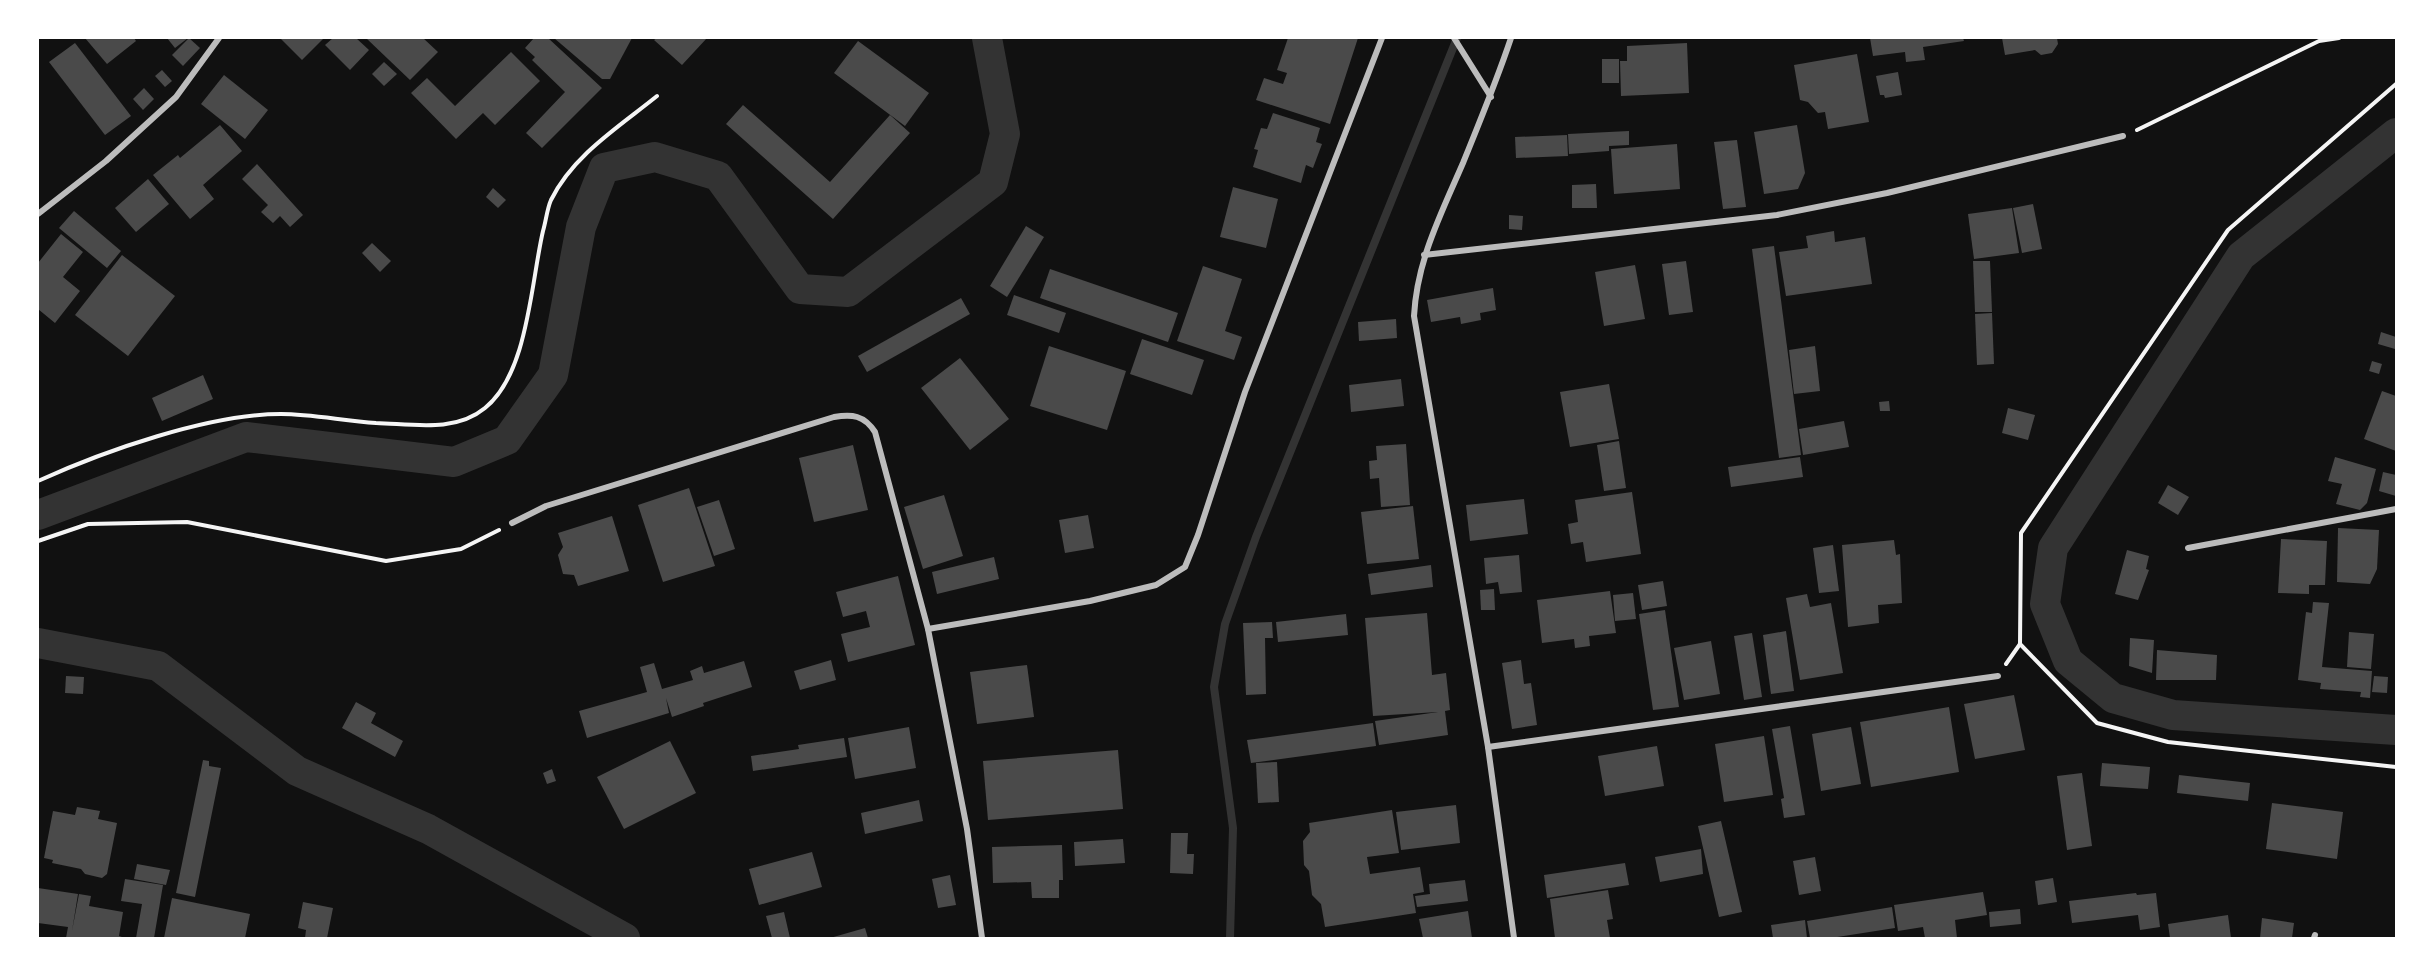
<svg xmlns="http://www.w3.org/2000/svg" width="2434" height="976" viewBox="0 0 2434 976" font-family="'PT Sans Narrow',sans-serif">
	<rect width="100%" height="100%" fill="#111"/>
	<g fill="none" stroke-linecap="round" stroke-linejoin="round">
		<path stroke="#333" stroke-width="8" d="M1230 938 1233 828 1214 687 1225 624 1256 537 1457 38"/>
		<g stroke="#333" stroke-width="30">
			<path d="M2396 133 2241 256 2053 548 2045 604 2068 661 2113 698 2173 715 2396 730"/>
			<path d="M38 515 246 437 454 462 507 440 553 375 581 227 604 168 655 157 718 176 800 289 848 292 993 182 1005 134 987 38"/>
			<path d="M38 643 158 666 297 771 428 829 625 938"/>
		</g>
	</g>
	<g fill="#4a4a4a">
		<path d="M85 38H134L136 41 107 64Z"/>
		<path d="M167 38H188L175 48Z"/>
		<path d="M189 38 200 48 183 66 172 55Z"/>
		<path d="M280 38H324L302 60Z"/>
		<path d="M333 38H356L369 50 350 70 325 45Z"/>
		<path d="M366 38H423L438 52 410 80Z"/>
		<path d="M534 38H548L602 88 542 148 526 133 565 92 532 60 535 57 525 48Z"/>
		<path d="M554 38H632L610 79H602Z"/>
		<path d="M657 38H707L682 65 654 40Z"/>
		<path d="M1288 38H1358L1330 124 1256 100 1264 78 1283 84 1287 73 1277 70Z"/>
		<path d="M1870 38H1963L1964 41 1923 47 1925 60 1906 62 1905 52 1873 56Z"/>
		<path d="M2002 38H2057L2058 44 2052 53 2041 55 2035 50 2005 55Z"/>
		<path d="M858 41 929 93 905 126 834 73Z"/>
		<path d="M75 43 131 116 105 135 49 62Z"/>
		<path d="M1687 43 1689 93 1621 96 1620 61H1627V46Z"/>
		<path d="M511 52 540 81 495 125 483 113 456 139 411 93 427 78 455 106Z"/>
		<path d="M1857 54 1869 122 1828 129 1825 112 1818 113 1808 102 1800 100 1794 65Z"/>
		<rect x="1602" y="59" width="17" height="24"/>
		<path d="M384 62 397 74 384 86 372 74Z"/>
		<path d="M162 70 172 81 165 87 155 76Z"/>
		<path d="M1898 72 1902 95 1885 98 1884 95H1880L1876 76Z"/>
		<path d="M224 75 268 110 245 139 201 104Z"/>
		<path d="M144 88 154 99 143 110 133 99Z"/>
		<path d="M743 105 830 182 890 115 910 133 833 219 726 124Z"/>
		<path d="M1273 113 1320 128 1316 142 1322 144 1313 168 1306 165 1301 183 1253 167 1258 150 1254 149 1261 128 1267 129Z"/>
		<path d="M220 125 242 151 203 185 214 199 190 219 153 175 178 155 180 158Z"/>
		<path d="M1797 125 1805 173 1798 189 1764 194 1754 132Z"/>
		<path d="M1629 131V145L1609 146V151L1569 154 1568 134Z"/>
		<path d="M1567 135 1568 156 1516 158 1515 137Z"/>
		<path d="M1737 140 1746 207 1723 209 1714 142Z"/>
		<path d="M1677 144 1680 189 1614 194 1611 149Z"/>
		<path d="M257 164 303 215 290 227 280 216 273 223 261 212 268 205 242 179Z"/>
		<path d="M148 179 169 204 136 232 115 208Z"/>
		<path d="M1596 184 1597 208H1572V185Z"/>
		<path d="M1233 187 1278 199 1266 248 1220 237Z"/>
		<path d="M493 188 506 200 498 208 486 197Z"/>
		<path d="M2033 204 2042 249 2022 253 2013 208Z"/>
		<path d="M2012 208 2019 253 1974 259 1968 214Z"/>
		<path d="M74 211 121 251 107 268 59 228Z"/>
		<path d="M1509 215 1523 216 1522 230 1509 229Z"/>
		<path d="M1026 226 1044 237 1007 297 990 286Z"/>
		<path d="M1834 231 1835 242 1865 237 1872 284 1786 296 1779 252 1808 248 1806 236Z"/>
		<path d="M61 234 83 252 63 277 80 291 55 323 38 309V263Z"/>
		<path d="M372 243 391 261 380 272 362 253Z"/>
		<path d="M1774 246 1801 455 1779 458 1752 249Z"/>
		<path d="M122 255 175 296 128 356 75 315Z"/>
		<path d="M1686 261 1693 312 1669 315 1662 264Z"/>
		<path d="M1973 261H1990L1992 312H1975Z"/>
		<path d="M1635 265 1645 319 1604 326 1595 272Z"/>
		<path d="M1203 266 1242 279 1225 331 1242 337 1234 360 1177 341Z"/>
		<path d="M1050 269 1178 313 1168 342 1040 298Z"/>
		<path d="M1493 288 1496 310 1480 313 1481 320 1461 324 1460 317 1431 322 1427 300Z"/>
		<path d="M1014 295 1066 313 1059 333 1007 315Z"/>
		<path d="M961 298 970 314 867 372 858 356Z"/>
		<path d="M1992 313 1994 364 1977 365 1975 314Z"/>
		<path d="M1396 319 1397 338 1359 341 1358 322Z"/>
		<path d="M2381 332 2396 337 2395 349 2378 344Z"/>
		<path d="M1142 339 1204 360 1192 395 1130 374Z"/>
		<path d="M1049 346 1126 371 1107 430 1030 406Z"/>
		<path d="M1815 346 1820 391 1794 394 1789 350Z"/>
		<path d="M960 358 1009 419 970 450 921 388Z"/>
		<path d="M2372 361 2382 364 2379 374 2369 371Z"/>
		<path d="M203 375 213 399 162 421 152 398Z"/>
		<path d="M1401 379 1404 406 1351 412 1349 385Z"/>
		<path d="M1609 384 1619 439 1570 447 1560 392Z"/>
		<path d="M2382 391 2396 396V451L2364 439Z"/>
		<path d="M1889 401 1890 411H1880L1879 402Z"/>
		<path d="M2008 408 2035 415 2028 440 2002 433Z"/>
		<path d="M1844 421 1849 447 1803 455 1799 429Z"/>
		<path d="M1619 441 1626 488 1604 491 1597 445Z"/>
		<path d="M1406 444 1410 505 1381 507 1379 478 1370 479 1369 461 1377 460 1376 446Z"/>
		<path d="M853 445 868 510 814 522 799 458Z"/>
		<path d="M1800 457 1803 477 1731 487 1728 467Z"/>
		<path d="M2335 457 2376 469 2367 503 2360 510 2336 504 2342 484 2328 481Z"/>
		<path d="M2383 472 2396 475V496L2379 491Z"/>
		<path d="M2168 485 2189 497 2178 515 2158 503Z"/>
		<path d="M689 488 715 566 663 582 638 505Z"/>
		<path d="M1632 492 1641 554 1586 562 1583 542 1571 544 1568 524 1578 522 1575 500Z"/>
		<path d="M944 495 963 556 923 569 904 507Z"/>
		<path d="M1524 499 1528 534 1470 541 1466 505Z"/>
		<path d="M719 500 735 549 714 556 697 507Z"/>
		<path d="M1413 506 1419 559 1367 564 1361 512Z"/>
		<path d="M1088 515 1094 548 1065 553 1059 520Z"/>
		<path d="M612 516 629 571 578 586 574 575 563 574 558 555 563 547 558 533Z"/>
		<path d="M2338 528 2379 530 2377 569 2370 584 2337 582Z"/>
		<path d="M2281 539 2327 541 2325 585H2309V594L2278 593Z"/>
		<path d="M1894 540 1896 555 1900 554 1902 603 1878 605 1879 623 1848 627 1842 545Z"/>
		<path d="M1833 545 1839 591 1819 593 1813 548Z"/>
		<path d="M2127 550 2149 556 2146 569 2149 570 2138 600 2115 594Z"/>
		<path d="M1519 555 1522 592 1500 594 1498 582 1486 584 1484 558Z"/>
		<path d="M994 557 999 579 937 594 932 572Z"/>
		<path d="M1431 565 1433 587 1371 595 1368 574Z"/>
		<path d="M898 576 915 645 848 662 841 634 870 627 866 611 843 617 836 592Z"/>
		<path d="M1663 581 1667 606 1642 610 1638 585Z"/>
		<path d="M1494 589 1495 610H1481L1480 590Z"/>
		<path d="M1610 591 1616 633 1589 636 1590 646 1575 648 1574 639 1542 643 1537 600Z"/>
		<path d="M1633 593 1636 619 1615 621 1613 595Z"/>
		<path d="M1807 594 1810 607 1831 603 1843 673 1800 680 1786 598Z"/>
		<path d="M2313 602 2329 603 2322 667 2372 671 2370 698 2360 697 2361 692 2320 689 2321 683 2298 680 2306 612 2312 613Z"/>
		<path d="M1665 610 1679 707 1653 710 1639 614Z"/>
		<path d="M1427 613 1432 675 1446 673 1450 710 1445 711 1448 735 1379 745 1375 721 1438 712 1373 716 1365 618Z"/>
		<path d="M1346 614 1348 635 1278 642 1276 622Z"/>
		<path d="M1272 622 1273 638H1265L1266 694 1246 695 1243 623Z"/>
		<path d="M1786 631 1794 691 1771 694 1763 635Z"/>
		<path d="M2349 632 2374 634 2371 669 2347 667Z"/>
		<path d="M1752 633 1762 697 1744 700 1734 636Z"/>
		<path d="M2130 638 2154 640 2152 673 2129 666Z"/>
		<path d="M1711 641 1720 694 1684 700 1674 648Z"/>
		<path d="M2157 650 2217 655 2216 680H2156Z"/>
		<path d="M831 660 836 680 800 690 794 671Z"/>
		<path d="M1521 660 1524 684 1531 683 1537 725 1512 729 1502 663Z"/>
		<path d="M744 661 752 687 703 703 704 706 672 717 666 698 669 713 587 738 579 711 647 692 640 667 654 663 662 689 693 680 690 671 702 666 704 673Z"/>
		<path d="M1027 665 1034 717 977 724 970 672Z"/>
		<path d="M66 676 84 677 83 694 65 693Z"/>
		<path d="M2374 676 2388 677 2387 693 2372 692Z"/>
		<path d="M2014 695 2025 750 1975 759 1964 704Z"/>
		<path d="M356 702 376 713 371 723 403 741 395 757 342 728Z"/>
		<path d="M1949 707 1959 772 1871 787 1860 722Z"/>
		<path d="M1373 723 1376 746 1251 763 1247 740Z"/>
		<path d="M1790 726 1805 815 1784 818 1781 799 1784 798 1772 729Z"/>
		<path d="M909 727 916 768 855 779 848 738Z"/>
		<path d="M1851 727 1861 784 1821 791 1812 734Z"/>
		<path d="M1764 736 1773 795 1724 802 1715 744Z"/>
		<path d="M844 738 847 757 753 771 751 756 799 749 798 745Z"/>
		<path d="M670 741 696 793 624 829 597 777Z"/>
		<path d="M1657 746 1664 786 1605 796 1598 756Z"/>
		<path d="M1118 750 1123 809 988 820 983 761Z"/>
		<path d="M203 760 209 761V766L221 768 195 897 176 893Z"/>
		<path d="M1277 762 1279 802 1258 803 1256 763Z"/>
		<path d="M2102 763 2150 767 2148 789 2100 786Z"/>
		<path d="M552 769 556 781 547 784 543 773Z"/>
		<path d="M2082 773 2092 846 2067 850 2057 776Z"/>
		<path d="M2179 775 2250 783 2248 801 2177 793Z"/>
		<path d="M919 800 923 821 865 834 861 813Z"/>
		<path d="M2272 803 2343 812 2337 859 2266 849Z"/>
		<path d="M1456 805 1460 843 1401 850 1396 812Z"/>
		<path d="M77 807 100 811 98 819 117 823 107 874 102 878 85 874 81 869 52 863 53 860 44 858 53 811 75 815Z"/>
		<path d="M1392 810 1399 853 1367 857 1370 874 1420 867 1424 892 1413 894 1416 913 1325 927 1321 904 1312 895 1309 871 1304 865 1303 841 1310 832 1309 823Z"/>
		<path d="M1721 821 1742 912 1719 917 1698 826Z"/>
		<path d="M1171 833H1188L1187 854H1194L1193 874 1170 873Z"/>
		<path d="M1123 839 1125 863 1075 866 1074 842Z"/>
		<path d="M1062 845 1063 880H1059V898H1032L1031 882 993 883 992 847Z"/>
		<path d="M1701 849 1703 874 1660 882 1655 857Z"/>
		<path d="M812 852 822 887 759 905 749 869Z"/>
		<path d="M1815 857 1821 891 1799 895 1793 861Z"/>
		<path d="M1625 863 1629 885 1547 898 1544 875Z"/>
		<path d="M137 864 170 870 166 885 134 879Z"/>
		<path d="M950 875 956 905 938 908 932 879Z"/>
		<path d="M2053 878 2057 902 2038 905 2035 881Z"/>
		<path d="M125 879 163 885 154 938H136L142 904 121 901Z"/>
		<path d="M1465 880 1468 901 1417 907 1415 896 1430 894 1429 884Z"/>
		<path d="M38 888 78 894 72 931 79 894 91 896 89 906 123 912 119 936 125 938H66L68 927 38 923Z"/>
		<path d="M1608 890 1613 919 1607 920 1610 938H1555L1550 899Z"/>
		<path d="M1983 892 1987 915 1955 920 1957 938H1925L1923 927 1898 931 1894 905Z"/>
		<path d="M2136 893 2137 895 2156 893 2160 927 2140 930 2138 915 2072 923 2069 901Z"/>
		<path d="M172 898 250 914 245 938H164Z"/>
		<path d="M303 902 333 908 327 938H305L306 930 298 928Z"/>
		<path d="M1892 907 1895 928 1831 938H1810L1807 921Z"/>
		<path d="M2020 909 2021 924 1990 927 1989 912Z"/>
		<path d="M1468 911 1472 938H1423L1419 919Z"/>
		<path d="M784 912 790 938H772L766 916Z"/>
		<path d="M2228 915 2231 938H2170L2168 924Z"/>
		<path d="M2262 918 2294 923 2292 938H2260Z"/>
		<path d="M1805 920 1807 938H1773L1771 925Z"/>
		<path d="M865 928 868 938H830Z"/>
	</g>
	<g fill="none" stroke-linecap="round" stroke-linejoin="round">
		<g stroke="#f5f5f5" stroke-width="4">
			<path d="M2137 130 2319 41 2339 38"/>
			<path d="M38 481C104 451 209 414 281 414 312 414 344 421 376 423 412 424 455 433 485 408 528 374 531 282 543 231 546 221 547 209 551 200 573 155 620 126 657 96"/>
			<path d="M38 541 88 524 187 522 386 561 461 549 499 530"/>
			<path d="M2020 644 2097 723 2168 742 2396 767"/>
			<path d="M2006 664 2020 644 2021 533 2228 230 2396 84"/>
		</g>
		<g stroke="#bcbcbc" stroke-width="6">
			<path d="M1454 38 1491 97"/>
			<path d="M1511 38C1497 80 1480 121 1463 163 1441 214 1417 260 1414 316L1488 747 1514 938"/>
			<path d="M38 214 106 161 176 97 219 38"/>
			<path d="M1424 255 1777 215 1887 193 2123 136"/>
			<path d="M512 523 546 506 834 417C852 414 864 415 875 432L928 629 967 829 982 938"/>
			<path d="M2188 548 2396 509"/>
			<path d="M928 629 1090 601 1156 585 1185 567 1198 535 1245 392 1382 38"/>
			<path d="M1488 747 1998 676"/>
			<path d="M2314 938 2315 935"/>
		</g>
	</g>
	<rect width="2434" height="976" fill="none" stroke="#ffffff" stroke-width="78"/>
</svg>
